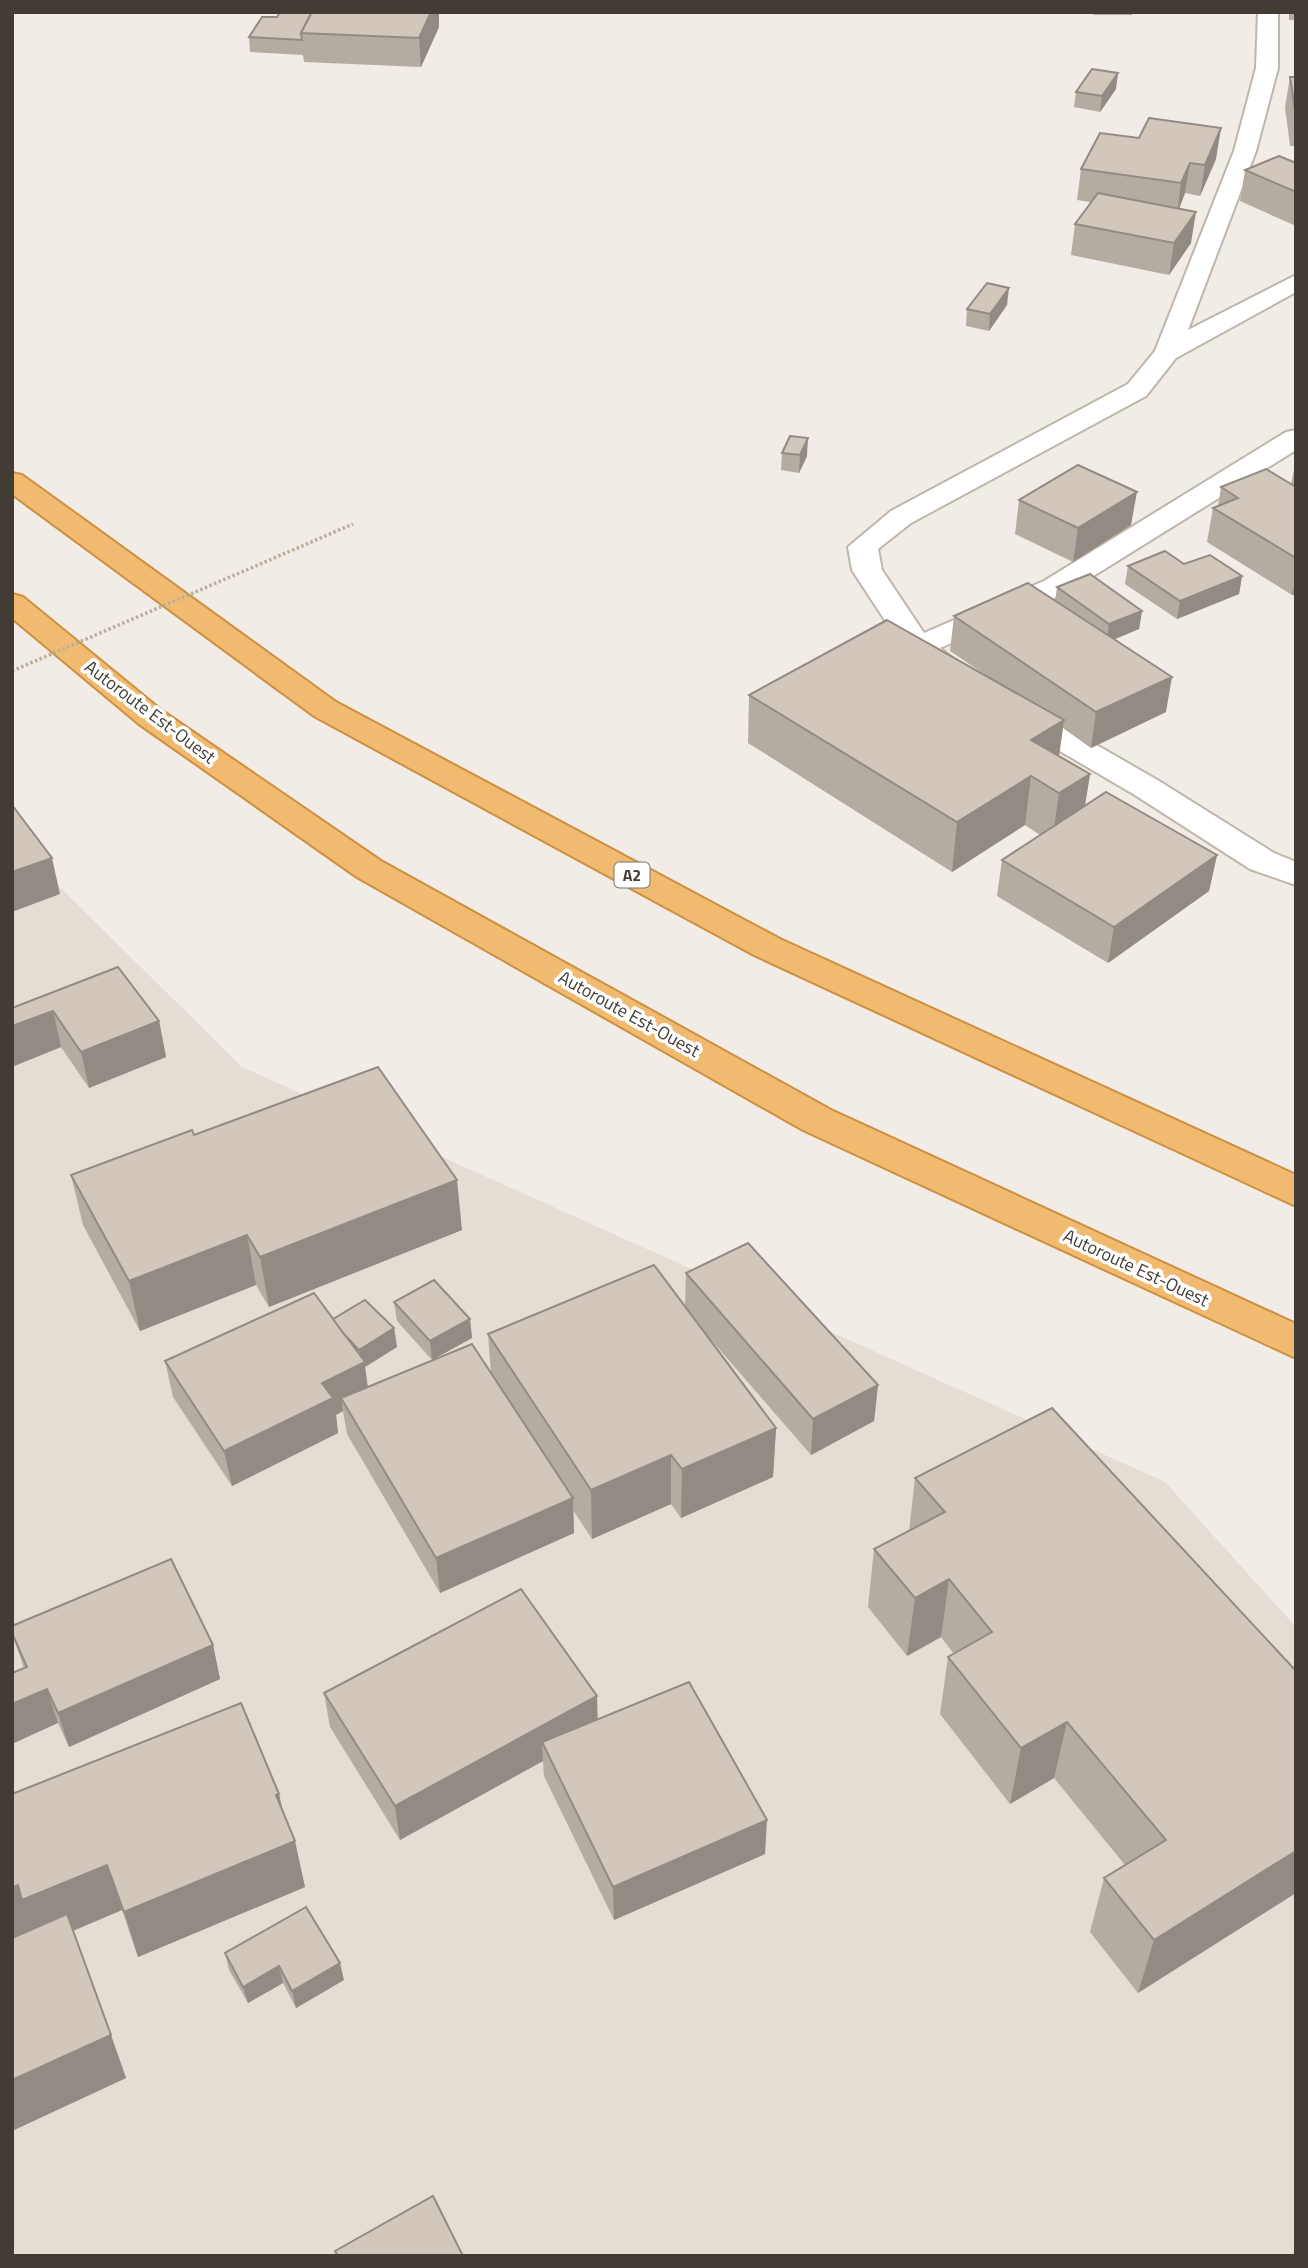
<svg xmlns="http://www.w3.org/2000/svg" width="1308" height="2268" viewBox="0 0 1308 2268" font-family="'Titillium Web',sans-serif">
	<rect width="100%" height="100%" fill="#f1ece5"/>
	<path fill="#e4ddd3" d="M12 840 242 1067 1165 1482 1296 1627V2256H12Z"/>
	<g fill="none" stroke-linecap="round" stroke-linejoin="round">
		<g stroke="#beb6ab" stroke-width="4">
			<g id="minor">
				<path d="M1258 12H1278V68L1256 151 1188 330 1296 275V292L1176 358 1146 396 911 523 878 549 882 570 924 633 1044 581 1286 432 1296 430V450L1066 593 940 648 963 667 958 674 947 676 936 674 907 654 852 570 848 547 891 511 1128 384 1155 351 1234 151 1256 68Z"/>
				<path d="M1018 703 1029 706 1159 781 1274 853 1296 862V885L1250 869 1135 795 1007 720 1002 713 1007 706Z"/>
			</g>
		</g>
		<g stroke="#ce8f41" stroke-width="4">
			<g id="motorway">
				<path d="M12 473 22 475 336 702 780 939 1296 1175V1206L754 955 314 716 12 494Z"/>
				<path d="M12 594 23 597 161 710 381 861 831 1110 1296 1324V1358L803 1130 357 877 139 724 12 618Z"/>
			</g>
		</g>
		<use href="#minor" fill="#fff" fill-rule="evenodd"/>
		<use href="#motorway" fill="#f0bb70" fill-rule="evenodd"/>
		<path stroke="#bcad9b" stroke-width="3.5" stroke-dasharray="2.5 2.5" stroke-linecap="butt" d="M12 671 353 524"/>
	</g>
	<g fill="#b4aba1">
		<path d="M1093 12H1133L1132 15H1094Z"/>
		<rect x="1289" y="12" width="7" height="8"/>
		<path d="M439 14V27L421 67 304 62 303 55 250 52 249 37 277 17Z"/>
		<path d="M1290 77H1296V146H1290L1285 107Z"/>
		<path d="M1116 89 1100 112 1074 107 1076 92Z"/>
		<path d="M1216 159 1200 196 1185 193 1179 209 1191 243 1169 275 1071 255 1075 224 1091 202 1077 200 1081 169Z"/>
		<path d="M1296 163V226L1240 201 1245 170Z"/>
		<path d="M1007 305 989 331 966 326 967 309Z"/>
		<path d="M782 453 807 456 799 473 781 470Z"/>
		<path d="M1294 470H1296V594L1292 595 1207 542 1213 508 1218 506 1221 487 1291 484Z"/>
		<path d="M1019 500 1131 525 1073 562 1015 534Z"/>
		<path d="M1128 566 1242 576 1239 594 1177 619 1125 584Z"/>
		<path d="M1057 587 1142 611 1139 629 1114 639 1166 712 1091 748 1063 728 1059 756 1090 774 1085 806 1217 855 1209 891 1108 963 997 896 1002 860 1040 835 1025 825 952 872 748 743 749 695 990 678 950 651 954 616 1055 601Z"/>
		<path d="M12 1008 159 1021 166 1057 89 1088 61 1047 14 1066 12 1063Z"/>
		<path d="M194 1135 462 1230 269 1307 256 1285 140 1331 83 1225 71 1175Z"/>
		<path d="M686 1273 878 1385 874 1421 811 1455 700 1327 776 1428 773 1477 681 1518 671 1504 592 1539 573 1510 574 1533 440 1593 347 1434 343 1411 336 1415 338 1433 232 1486 173 1397 165 1361 333 1319 394 1328 397 1347 365 1367 368 1387 491 1373 488 1334 685 1306Z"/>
		<path d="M394 1302 470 1319 472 1338 432 1360 397 1321Z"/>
		<path d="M915 1478 1296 1671 1138 1993 1090 1932 1104 1878 1125 1865 1054 1778 1010 1804 940 1714 948 1657 954 1654 941 1637 907 1656 868 1607 874 1549 909 1531Z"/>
		<path d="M12 1626 213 1645 220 1679 69 1747 58 1723 24 1668 12 1634Z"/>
		<path d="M324 1693 597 1719 765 1854 614 1920 544 1776 543 1761 400 1840 330 1727Z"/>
		<path d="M12 1794H279L283 1812 305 1887 138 1957 122 1910 73 1931 126 2078 12 2131Z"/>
		<path d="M225 1953 344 1980 296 2008 283 1983 248 2003 229 1970Z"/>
	</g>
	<g fill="#928b83">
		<path d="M431 12H440L439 14V27L421 67 419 38Z"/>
		<path d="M1118 73 1116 89 1100 112 1102 96Z"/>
		<path d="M1221 128 1216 159 1200 196 1205 165Z"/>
		<path d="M1190 163 1185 193 1177 214 1181 183Z"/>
		<path d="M1196 212 1191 243 1169 275 1174 243Z"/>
		<path d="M1009 288 1007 305 989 331 990 314Z"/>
		<path d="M808 438 807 456 799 473 800 455Z"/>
		<path d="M1137 492 1131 525 1073 562 1078 528Z"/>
		<path d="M1242 576 1239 594 1177 619 1180 601Z"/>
		<path d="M1296 579V594L1292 595Z"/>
		<path d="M1142 611 1139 629 1106 643 1109 624Z"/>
		<path d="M1172 677 1166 712 1091 748 1096 712Z"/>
		<path d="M1064 720 1057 769 1031 776 1025 825 952 872 957 822 1031 740Z"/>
		<path d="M1090 774 1082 823 1052 842 1059 793Z"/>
		<path d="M1217 855 1209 891 1108 963 1114 927Z"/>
		<path d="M52 858 60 894 12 912V872Z"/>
		<path d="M53 1011 61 1047 14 1066 12 1059V1026Z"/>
		<path d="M159 1021 166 1057 89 1088 81 1052Z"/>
		<path d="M457 1180 462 1230 269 1307 260 1257Z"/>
		<path d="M247 1235 256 1285 140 1331 129 1281Z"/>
		<path d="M470 1319 472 1338 432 1360 430 1341Z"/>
		<path d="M394 1328 397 1347 365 1367 369 1398H341L343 1411 336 1415 338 1433 232 1486 224 1451 322 1383 361 1364 359 1350Z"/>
		<path d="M878 1385 874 1421 811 1455 813 1419Z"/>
		<path d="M776 1428 773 1477 681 1518 682 1469Z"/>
		<path d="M671 1455V1504L592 1539 591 1490Z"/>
		<path d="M573 1498 574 1533 440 1593 436 1558Z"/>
		<path d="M949 1579 941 1637 907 1656 915 1598Z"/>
		<path d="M213 1645 220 1679 69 1747 58 1713Z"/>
		<path d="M47 1689 58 1723 12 1744V1704Z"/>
		<path d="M597 1696 598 1731 542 1742 543 1761 400 1840 395 1806Z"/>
		<path d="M1067 1722 1054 1778 1010 1804 1021 1748Z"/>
		<path d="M279 1794 289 1840 276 1795Z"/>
		<path d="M767 1820 765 1854 614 1920 613 1887Z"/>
		<path d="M295 1841 305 1887 138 1957 124 1912Z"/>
		<path d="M1296 1851V1893L1138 1993 1154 1940Z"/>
		<path d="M107 1865 122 1910 39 1945 12 1939V1888Z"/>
		<path d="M340 1963 344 1980 296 2008 292 1991Z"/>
		<path d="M279 1966 283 1983 248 2003 243 1987Z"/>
		<path d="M111 2035 126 2078 12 2131V2080Z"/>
	</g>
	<g fill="#d1c7bb" stroke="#928b83" stroke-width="2">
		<path d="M280 12H312L301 33 302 40 249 37 262 17H277Z"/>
		<path d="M312 12H431L419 38 301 33Z"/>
		<path d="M1092 69 1118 73 1102 96 1076 92Z"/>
		<path d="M1290 77H1296V116Z"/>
		<path d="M1149 118 1221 128 1205 165 1190 163 1181 183 1081 169 1100 133 1139 138Z"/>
		<path d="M1279 156 1296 163V192L1245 170Z"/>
		<path d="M1098 193 1196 212 1174 243 1075 224Z"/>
		<path d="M987 283 1009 288 990 314 967 309Z"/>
		<path d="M790 436 808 438 800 455 782 453Z"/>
		<path d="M1078 465 1137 492 1078 528 1019 500Z"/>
		<path d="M1266 469 1296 487V558L1213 508 1238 498 1221 487Z"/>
		<path d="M1165 551 1184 564 1210 555 1242 576 1180 601 1128 566Z"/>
		<path d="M1090 574 1142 611 1109 624 1057 587Z"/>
		<path d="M1028 583 1172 677 1096 712 954 616Z"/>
		<path d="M887 620 1064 720 1031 740 1090 774 1059 793 1031 776 957 822 749 695Z"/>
		<path d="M1106 792 1217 855 1114 927 1002 860Z"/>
		<path d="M12 805 52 858 12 872Z"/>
		<path d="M118 967 159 1021 81 1052 53 1011 12 1026V1008Z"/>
		<path d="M378 1067 457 1180 260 1257 247 1235 129 1281 71 1175 192 1130 194 1135Z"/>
		<path d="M748 1243 878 1385 813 1419 686 1273Z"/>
		<path d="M654 1265 776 1428 682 1469 671 1455 591 1490 488 1334Z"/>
		<path d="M434 1280 470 1319 430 1341 394 1302Z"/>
		<path d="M314 1293 365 1362 322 1383 333 1398 224 1451 165 1361Z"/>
		<path d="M365 1300 394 1328 359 1350 344 1334 333 1319Z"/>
		<path d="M472 1344 573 1498 436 1558 341 1398Z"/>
		<path d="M1052 1408 1296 1671V1851L1154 1940 1104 1878 1166 1840 1067 1722 1021 1748 948 1657 992 1632 949 1579 915 1598 874 1549 945 1512 915 1478Z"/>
		<path d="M171 1559 213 1645 58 1713 47 1689 12 1704V1673L27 1667 12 1633V1626Z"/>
		<path d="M521 1589 597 1696 395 1806 324 1693Z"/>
		<path d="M689 1682 767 1820 613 1887 542 1742Z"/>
		<path d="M241 1703 279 1794 276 1795 295 1841 124 1912 107 1865 22 1900 18 1885 12 1888V1794Z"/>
		<path d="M306 1907 340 1963 292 1991 279 1966 243 1987 225 1953Z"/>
		<path d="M67 1914 111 2035 12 2080V1938Z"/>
		<path d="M433 2196 463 2256H338L335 2251Z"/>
	</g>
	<g text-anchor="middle" stroke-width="7" stroke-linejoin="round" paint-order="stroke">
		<rect fill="#fff" stroke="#7b7672" stroke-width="2" x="614.5" y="862.5" width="35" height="25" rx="5"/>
		<g font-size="16" font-weight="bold" fill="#423c35">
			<text x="632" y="881">A2</text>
		</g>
		<g font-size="18" fill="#423c35" stroke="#fff">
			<text transform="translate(150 712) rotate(37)" y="6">Autoroute Est-Ouest</text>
			<text transform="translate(629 1014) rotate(29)" y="6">Autoroute Est-Ouest</text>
			<text transform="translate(1136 1268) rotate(25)" y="6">Autoroute Est-Ouest</text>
		</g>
	</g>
	<rect width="1308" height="2268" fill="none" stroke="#423c35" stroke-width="28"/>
</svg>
